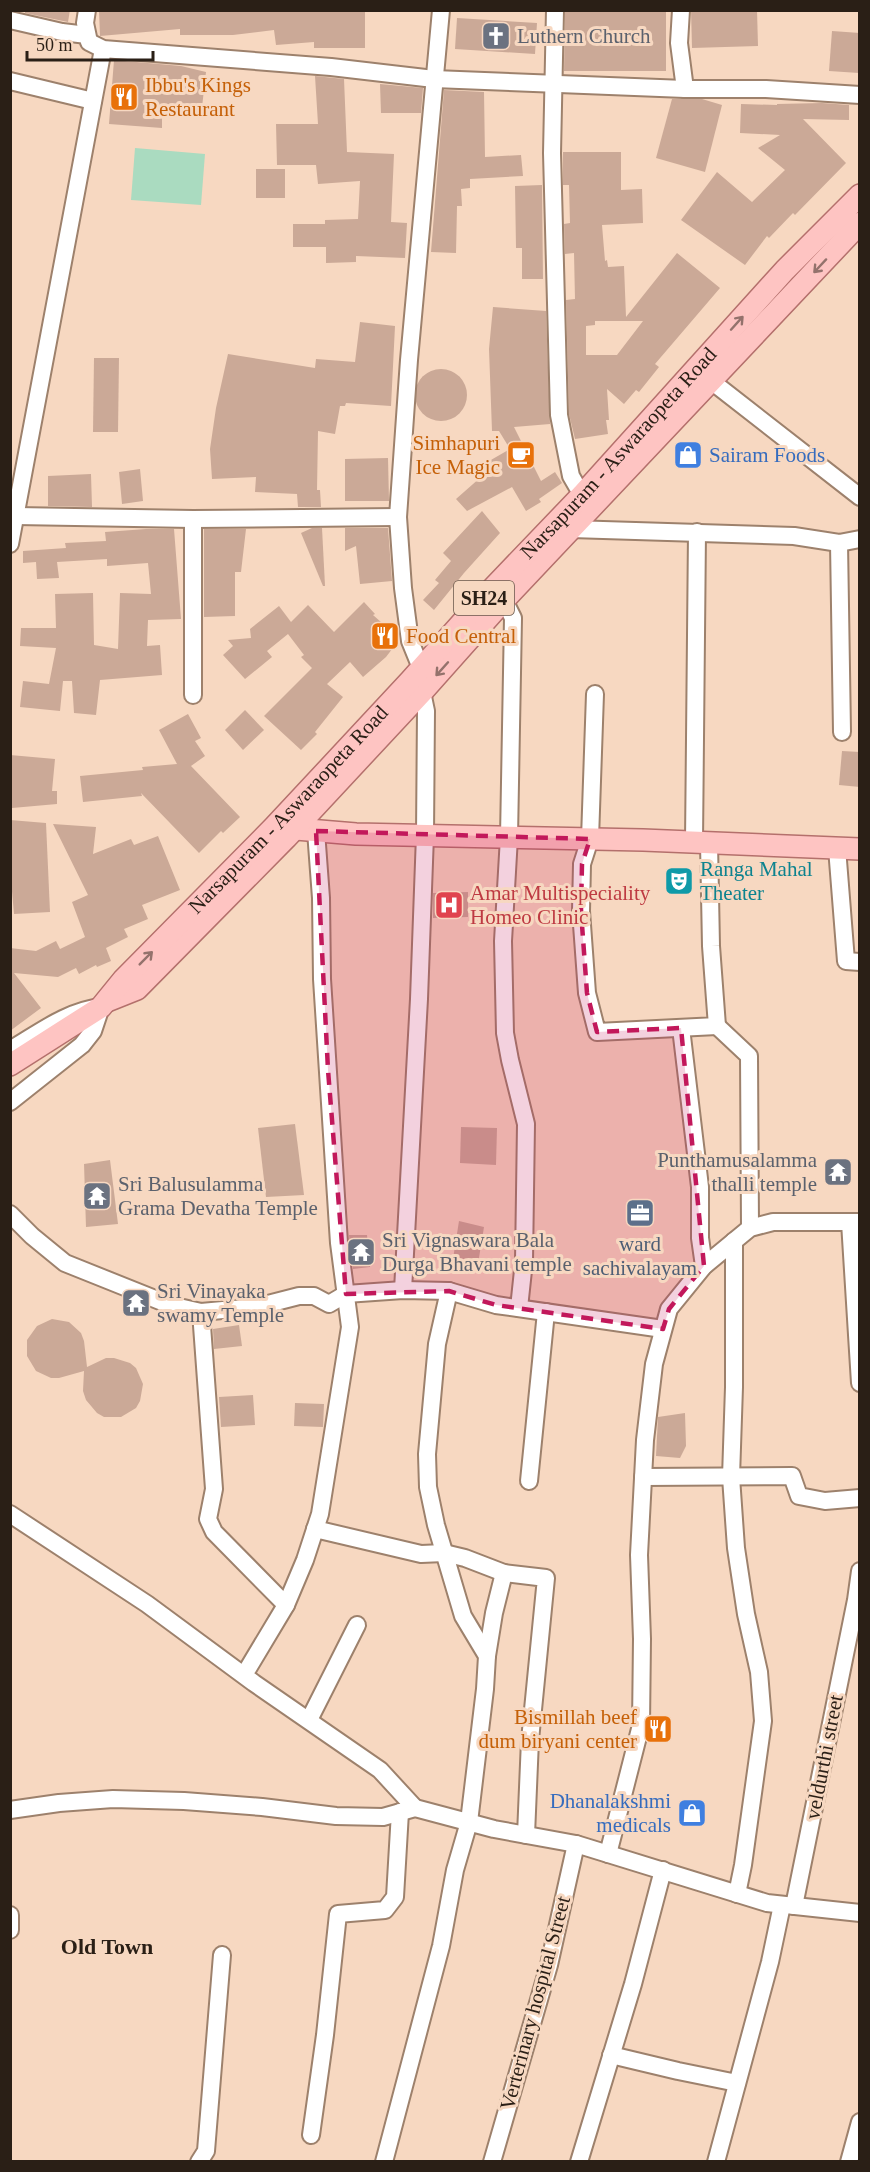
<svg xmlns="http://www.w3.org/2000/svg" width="870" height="2172" viewBox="0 0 870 2172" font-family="Georgia,serif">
	<rect width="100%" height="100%" fill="#f7d8c1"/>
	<path fill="#aadbc0" d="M135 148 205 154 201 205 131 200Z"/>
	<g fill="#cba997" fill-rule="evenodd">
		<path d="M25 10H70L68 22 25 13Z"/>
		<path d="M99 10H365V48H314V42L276 45 274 30 233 35H180V29L100 36Z"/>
		<path d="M691 10H757L758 46 692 48Z"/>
		<path d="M565 11H666V71H564Z"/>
		<path d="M457 18 537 23 535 54 455 49Z"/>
		<path d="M832 31 860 33 859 73 829 71Z"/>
		<path d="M114 60 181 66 206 72 201 116 162 117V128L109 124Z"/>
		<path d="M315 76 344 79 347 152 394 154 391 222 407 223 405 258 356 256V262L326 263V247H293V224H325V220L358 219 360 181 318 184 316 165H277L276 124H318Z"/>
		<path d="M380 84 423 88 421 113H381Z"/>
		<path d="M444 90 484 92 485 157 521 155 523 176 470 179V188L461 189 462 206H457L456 253 431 252Z"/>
		<path d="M672 99H702L722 105 705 172 656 158Z"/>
		<path d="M822 103 849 105V120L803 119 846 163 795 215 793 213 769 238 767 236 745 265 681 220 717 172 752 202 785 170 758 148 780 135 740 133 741 104 777 105V104Z"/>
		<path d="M563 152H621V190L642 189 643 223 602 225 605 261 607 260 608 267 624 266 626 317 677 253 720 288 655 364 659 367 639 392 636 390 624 404 607 389 609 420H606L608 434 575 439 569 414 566 300 575 299 574 253 565 254 564 224 570 223 569 185H563ZM595 321H643L617 355H586V326L595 325Z"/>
		<rect x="256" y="169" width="29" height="29"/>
		<path d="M542 185 543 279H522V248H516L515 186Z"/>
		<path d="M493 307 546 311 550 424 514 427 541 481 555 472 562 483 539 499 541 502 526 511 512 487 467 511 456 499 481 477 477 468 510 449 499 431H492L489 349Z"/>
		<path d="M360 322 395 326 391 406 346 403 345 406H340L335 434 318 431 317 490H320L321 507H298L297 494 255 492 256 477 212 479 210 449 216 408 228 354 315 368 316 359 355 362Z"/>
		<path d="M94 358H119L118 432H93Z"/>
		<circle cx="441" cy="395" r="26"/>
		<path d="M388 458 389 501H345V459Z"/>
		<path d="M140 469 143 501 122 504 119 472Z"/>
		<path d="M91 474 92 507 48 506V476Z"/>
		<path d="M482 511 500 533 464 573 434 610 423 600 439 583 435 580 451 561 443 553Z"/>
		<path d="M312 528H322L325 586H323L301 533Z"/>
		<path d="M345 528H388L392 581 360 584 356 546 345 551Z"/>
		<path d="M146 529H174L181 619 148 620 147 646 160 645 162 675 100 680 96 715 74 713 72 681H63L60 711 20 707 23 681 49 684 56 648 20 646 21 628H56L55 594 93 593 94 645 118 649 120 593 151 594 148 563 107 566V559L57 562 59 578 37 579 36 562 23 563V551L66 548 65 543 106 541 105 532Z"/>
		<path d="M204 529H246L241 572H235V616L204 617Z"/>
		<path d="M364 602 375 614 373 615 399 638V640L386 657 363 677 350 662 327 684 343 697 315 732 317 734 301 750 264 716 312 668 301 657 304 655 288 634 267 651 272 657 245 679 223 655 233 646 228 640 251 638 250 629 279 606 291 622 308 605 334 632Z"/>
		<path d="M245 710 264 730 243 750 225 730Z"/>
		<path d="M188 714 201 738 195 741 205 756 191 766 240 817 223 833 221 831 199 853 141 793 142 796 83 802 80 776 143 770 142 767 177 764 159 730Z"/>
		<path d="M842 751 860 752V787L839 785Z"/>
		<path d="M10 755 55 759 52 791H57V804L12 808Z"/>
		<path d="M10 820 46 823 50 912 14 914 10 869Z"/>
		<path d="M53 824 96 827 93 854 131 839 134 845 158 836 180 890 142 905 148 919 124 929 128 937 106 948 111 961 97 967 96 965 79 974 76 968 58 977 14 973 41 1008 10 1031V948L36 951 56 941 60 949 85 937 72 902 88 895Z"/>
		<path d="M468 892V917L433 918V893Z"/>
		<path d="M295 1124 304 1195 266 1197 258 1128Z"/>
		<path d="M461 1127 497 1128 496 1165 460 1163Z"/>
		<path d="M110 1160 118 1224 86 1227 84 1164Z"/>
		<path d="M459 1221 484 1227 477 1270 452 1265Z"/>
		<path d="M349 1235H367L370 1267 353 1269Z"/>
		<path d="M52 1319 69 1322 81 1333 84 1341 87 1367 106 1358H114L130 1363 136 1368 143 1384 140 1401 136 1408 121 1417H104L97 1413 86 1400 83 1391 84 1371 59 1378H51L36 1371 27 1356V1340L37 1326Z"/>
		<path d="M239 1325 242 1346 214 1349 213 1329Z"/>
		<path d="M253 1395 255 1425 221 1427 219 1397Z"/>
		<path d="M295 1403 324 1404 323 1427 294 1426Z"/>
		<path d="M685 1413 686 1446 680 1458 656 1456 658 1417Z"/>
	</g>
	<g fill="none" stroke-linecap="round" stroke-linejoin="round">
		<g stroke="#9d816c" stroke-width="20">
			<g id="minor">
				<path d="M87 10 85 23 89 42 103 49 331 67 434 79 685 89H766L860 95"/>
				<path d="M555 10 552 153 559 415 571 476 582 495"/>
				<path d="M681 10 679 43 685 89"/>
				<path d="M10 20 62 32 87 35"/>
				<path d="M10 81 93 101"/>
				<path d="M701 373 860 497"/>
				<path d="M16 516 193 519 398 517"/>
				<path d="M571 529 794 536 839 543 860 539"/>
				<path d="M839 543 842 732"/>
				<path d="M10 544 103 49"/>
				<path d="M504 600 513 618 509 837 503 941 505 1033 510 1060 526 1124 524 1261 519 1308"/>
				<path d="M421 668 410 641 403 588 398 517 409 360 441 10"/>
				<path d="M595 694 590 839 582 864 581 911 587 993 597 1032 717 1026 711 946 709 843"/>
				<path d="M193 695V519"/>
				<path d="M694 842 697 532"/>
				<path d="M837 848 846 961 860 962"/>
				<path d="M717 1026 749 1056 750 1228"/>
				<path d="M681 1028 700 1187V1238L704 1266"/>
				<path d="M10 1050C39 1033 67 1011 101 1007L93 1031 82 1045 10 1102"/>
				<path d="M10 1214 32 1236 65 1263 170 1305 201 1312 256 1307 299 1296H314L329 1304 346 1294 403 1290 449 1291 496 1305 663 1329"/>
				<path d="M850 1222 860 1383"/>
				<path d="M734 1241V1387L731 1477 736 1548 746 1614 759 1672 763 1721 743 1865 737 1894"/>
				<path d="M403 1290 419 999 425 835 426 711 422 692"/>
				<path d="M201 1312 214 1489 208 1519 214 1532 286 1605"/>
				<path d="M643 1477 792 1476 799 1496 825 1501 860 1498"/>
				<path d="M529 1481 546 1312"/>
				<path d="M10 1514 147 1604 254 1683 380 1770 415 1808"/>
				<path d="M315 1529 421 1554 444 1553 465 1558 504 1573 546 1578 530 1740 526 1835"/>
				<path d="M487 1656 494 1613 504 1573"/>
				<path d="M244 1675 286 1605 305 1560 320 1514 350 1327 339 1243 322 979 321 898 316 831"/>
				<path d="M309 1720 357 1625"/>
				<path d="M10 1810 59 1803 113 1799 184 1801 262 1807 336 1816 383 1817 415 1808 494 1829 576 1844 767 1903 860 1913"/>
				<path d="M608 1854 641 1725 642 1639 639 1555 645 1440 654 1364 669 1309 704 1266 750 1228 773 1222H860"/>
				<path d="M794 1906 856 1600 860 1571"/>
				<path d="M10 1915V1930"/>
				<path d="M611 2055 678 2071 737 2083"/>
				<path d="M311 2135 325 2035 338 1914 385 1910 395 1897 400 1812"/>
				<path d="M199 2162 206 2151 222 1955"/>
				<path d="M384 2162 441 1946 455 1870 469 1822 485 1689 487 1656 463 1616 436 1525 428 1487 427 1454 437 1344 449 1291"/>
				<path d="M492 2162 549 1965 576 1844"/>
				<path d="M579 2162 633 1984 663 1870"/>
				<path d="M716 2162 770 1962 782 1905"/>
				<path d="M849 2162 860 2122"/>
			</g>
		</g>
		<g stroke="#b4706c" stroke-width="24">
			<g id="major">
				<path d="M284 828 356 834 643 840 860 849"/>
				<path d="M107 1001 137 989 286 838 422 692 504 600 860 223"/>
				<path id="s1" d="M10 1065 101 1007 123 980 274 827 410 681 492 589 582 495 785 270 860 195"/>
			</g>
		</g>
		<use href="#minor" stroke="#fff" stroke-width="16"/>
		<use href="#major" stroke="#fec4c2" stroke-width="21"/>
	</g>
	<defs><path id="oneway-shaft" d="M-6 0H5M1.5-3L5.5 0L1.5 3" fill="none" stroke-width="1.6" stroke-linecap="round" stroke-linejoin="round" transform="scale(1.5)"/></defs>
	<g stroke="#94726c">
		<use href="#oneway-shaft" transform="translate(820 266) rotate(133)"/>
		<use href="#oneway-shaft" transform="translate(737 323) rotate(-48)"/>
		<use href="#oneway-shaft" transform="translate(442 669) rotate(132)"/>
		<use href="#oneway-shaft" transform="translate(146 958) rotate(-45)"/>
	</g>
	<path fill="#c2185b" fill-opacity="0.2" stroke="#c2185b" stroke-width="4.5" stroke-dasharray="12 8" stroke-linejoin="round" d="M316 831 590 839 582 864 581 911 587 993 597 1032 681 1028 704 1266 669 1309 663 1329 496 1305 449 1291 346 1294 328 1070Z"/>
	<defs>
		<g id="church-square" transform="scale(1.5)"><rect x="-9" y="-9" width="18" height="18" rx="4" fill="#6b7280" stroke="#f7d8c1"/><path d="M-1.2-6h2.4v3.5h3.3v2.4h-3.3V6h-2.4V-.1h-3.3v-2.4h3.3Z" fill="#fff"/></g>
		<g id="restaurant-square" transform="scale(1.5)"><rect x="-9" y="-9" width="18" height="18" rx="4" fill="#e8710a" stroke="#f7d8c1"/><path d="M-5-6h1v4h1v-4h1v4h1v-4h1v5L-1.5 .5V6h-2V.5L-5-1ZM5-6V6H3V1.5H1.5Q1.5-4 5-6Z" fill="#fff"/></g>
		<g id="cafe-square" transform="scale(1.5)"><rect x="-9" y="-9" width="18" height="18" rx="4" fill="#e8710a" stroke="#f7d8c1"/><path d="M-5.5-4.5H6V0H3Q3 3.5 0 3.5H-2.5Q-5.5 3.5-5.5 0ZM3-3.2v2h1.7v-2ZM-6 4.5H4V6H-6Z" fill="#fff"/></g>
		<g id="shop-square" transform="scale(1.5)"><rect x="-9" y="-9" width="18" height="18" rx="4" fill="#3f7fe0" stroke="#f7d8c1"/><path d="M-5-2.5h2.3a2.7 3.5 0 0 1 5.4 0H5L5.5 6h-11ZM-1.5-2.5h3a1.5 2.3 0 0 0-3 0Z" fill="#fff"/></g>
		<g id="theatre-square" transform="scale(1.5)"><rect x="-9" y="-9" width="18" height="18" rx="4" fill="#0f9aa8" stroke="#f7d8c1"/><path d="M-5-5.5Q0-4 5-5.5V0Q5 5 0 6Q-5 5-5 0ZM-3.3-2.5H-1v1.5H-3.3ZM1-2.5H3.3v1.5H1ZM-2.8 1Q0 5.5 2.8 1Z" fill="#fff"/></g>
		<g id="hospital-square" transform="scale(1.5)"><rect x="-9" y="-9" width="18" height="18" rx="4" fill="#e0444e" stroke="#f7d8c1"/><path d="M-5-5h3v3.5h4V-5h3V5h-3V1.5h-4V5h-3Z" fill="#fff"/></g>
		<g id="temple-square" transform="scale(1.5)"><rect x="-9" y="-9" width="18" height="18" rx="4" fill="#6b7280" stroke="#f7d8c1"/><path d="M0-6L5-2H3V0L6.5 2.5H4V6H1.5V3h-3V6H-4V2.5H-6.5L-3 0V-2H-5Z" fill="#fff"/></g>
		<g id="office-square" transform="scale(1.5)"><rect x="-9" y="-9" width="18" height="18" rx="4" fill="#5c6f8a" stroke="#f7d8c1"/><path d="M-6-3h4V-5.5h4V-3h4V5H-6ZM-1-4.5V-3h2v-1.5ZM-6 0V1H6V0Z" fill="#fff"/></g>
	</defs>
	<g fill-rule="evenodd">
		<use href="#church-square" x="496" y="36"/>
		<use href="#restaurant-square" x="124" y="97"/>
		<use href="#cafe-square" x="521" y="455"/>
		<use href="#shop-square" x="688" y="455"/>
		<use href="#restaurant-square" x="385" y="636"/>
		<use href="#theatre-square" x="679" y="881"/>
		<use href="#hospital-square" x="449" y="905"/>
		<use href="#temple-square" x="838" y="1172"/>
		<use href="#temple-square" x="97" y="1196"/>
		<use href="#office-square" x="640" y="1213"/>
		<use href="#temple-square" x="361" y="1252"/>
		<use href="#temple-square" x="136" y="1303"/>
		<use href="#restaurant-square" x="658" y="1729"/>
		<use href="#shop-square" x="692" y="1813"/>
	</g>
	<g text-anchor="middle" stroke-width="6" stroke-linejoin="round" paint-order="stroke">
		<rect fill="#f7d8c1" stroke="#685649" stroke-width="1.5" x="454" y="581" width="60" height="34" rx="4.5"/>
		<g font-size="20" font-weight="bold" fill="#2a1f16">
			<text x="484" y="605">SH24</text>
		</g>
		<g font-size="21" fill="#5b616d" stroke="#f7d8c1" text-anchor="start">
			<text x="517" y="43">Luthern Church</text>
			<text x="817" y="1167" text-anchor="end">Punthamusalamma<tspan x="817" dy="24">thalli temple</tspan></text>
			<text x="118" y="1191">Sri Balusulamma<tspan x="118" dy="24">Grama Devatha Temple</tspan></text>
			<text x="382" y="1247">Sri Vignaswara Bala<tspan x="382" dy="24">Durga Bhavani temple</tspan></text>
			<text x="157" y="1298">Sri Vinayaka<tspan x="157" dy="24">swamy Temple</tspan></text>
		</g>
		<g font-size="21" fill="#c56008" stroke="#f7d8c1" text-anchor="start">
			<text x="145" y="92">Ibbu's Kings<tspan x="145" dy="24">Restaurant</tspan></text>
			<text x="500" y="450" text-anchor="end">Simhapuri<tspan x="500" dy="24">Ice Magic</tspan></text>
			<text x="406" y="643">Food Central</text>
			<text x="637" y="1724" text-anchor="end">Bismillah beef<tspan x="637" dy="24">dum biryani center</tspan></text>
		</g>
		<g font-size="21" fill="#2a1f16" stroke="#f7d8c1">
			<text dy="7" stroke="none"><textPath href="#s1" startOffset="866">Narsapuram - Aswaraopeta Road</textPath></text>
			<text dy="7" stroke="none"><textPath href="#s1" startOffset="380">Narsapuram - Aswaraopeta Road</textPath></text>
			<text transform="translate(824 1757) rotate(-79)" y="7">veldurthi street</text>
			<text transform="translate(535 2003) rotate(-75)" y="7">Verterinary hospital Street</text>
		</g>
		<g font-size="21" fill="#366cbe" stroke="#f7d8c1" text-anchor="start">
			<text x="709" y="462">Sairam Foods</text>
			<text x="671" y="1808" text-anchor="end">Dhanalakshmi<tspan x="671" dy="24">medicals</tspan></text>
		</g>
		<g font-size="21" fill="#0d838f" stroke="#f7d8c1" text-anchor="start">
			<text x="700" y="876">Ranga Mahal<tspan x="700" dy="24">Theater</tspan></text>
		</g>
		<g font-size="21" fill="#be3a42" stroke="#f7d8c1" text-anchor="start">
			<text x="470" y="900">Amar Multispeciality<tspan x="470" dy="24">Homeo Clinic</tspan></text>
		</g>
		<g font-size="21" fill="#4e5e75" stroke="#f7d8c1">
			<text x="640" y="1251">ward<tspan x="640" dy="24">sachivalayam</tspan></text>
		</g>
		<g font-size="22" font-weight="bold" fill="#2a1f16" stroke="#f7d8c1">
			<text x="107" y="1954">Old Town</text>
		</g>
	</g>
	<rect width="870" height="2172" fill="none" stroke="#2a1f16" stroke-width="24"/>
	<path d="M27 51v9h126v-9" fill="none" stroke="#2a1f16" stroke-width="3"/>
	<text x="36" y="51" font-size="18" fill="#2a1f16" stroke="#f7d8c1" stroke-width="4.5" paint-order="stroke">50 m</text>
</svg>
